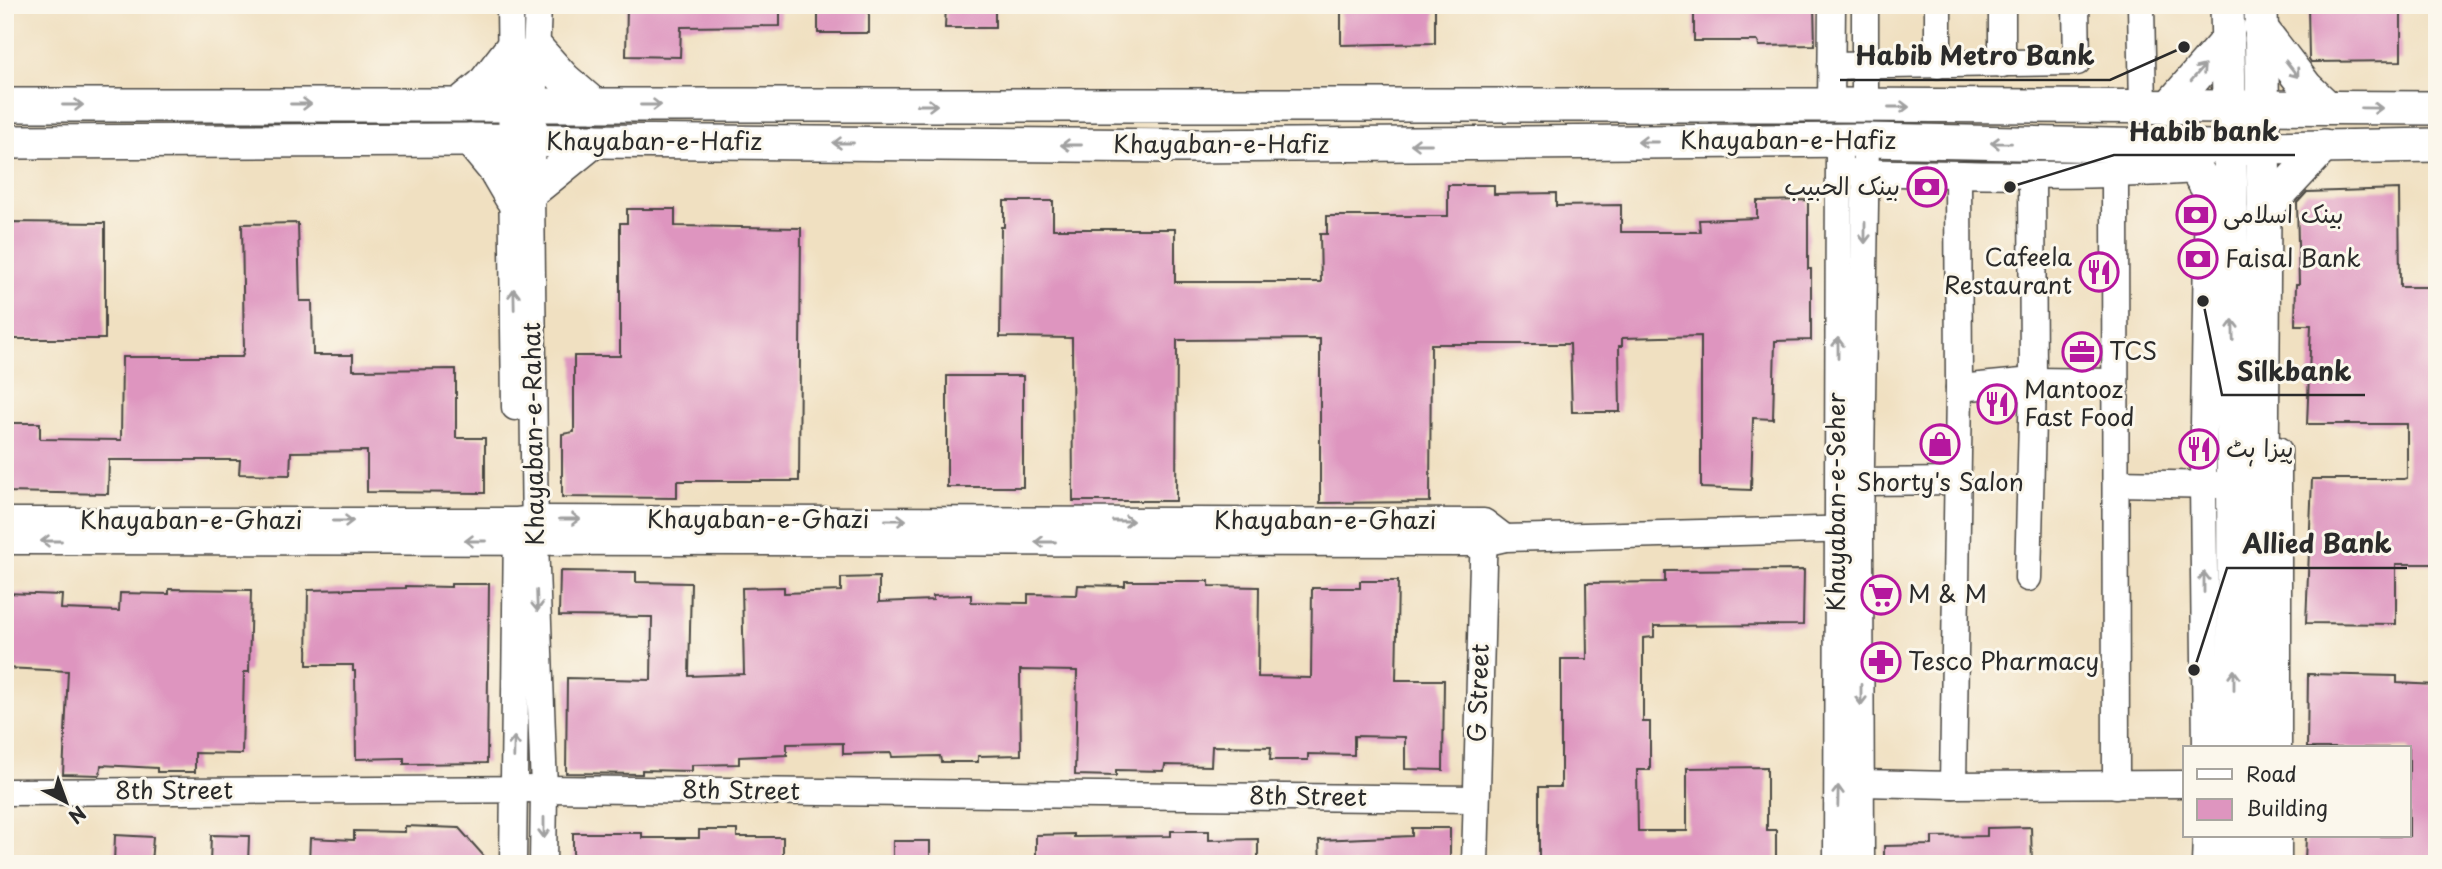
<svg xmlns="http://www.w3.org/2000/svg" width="2442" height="869" viewBox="0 0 2442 869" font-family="'Playpen Sans','Playpen Sans Arabic',sans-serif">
	<rect width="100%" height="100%" fill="#fbf7ec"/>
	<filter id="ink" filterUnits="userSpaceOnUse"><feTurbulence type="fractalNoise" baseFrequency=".0143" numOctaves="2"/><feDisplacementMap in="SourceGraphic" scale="14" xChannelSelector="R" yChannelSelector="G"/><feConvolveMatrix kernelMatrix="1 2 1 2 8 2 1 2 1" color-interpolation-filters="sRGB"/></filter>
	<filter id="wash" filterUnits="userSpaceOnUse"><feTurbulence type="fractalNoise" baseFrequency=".00686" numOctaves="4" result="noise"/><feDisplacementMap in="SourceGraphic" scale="28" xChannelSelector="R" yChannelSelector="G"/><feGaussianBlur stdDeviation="1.57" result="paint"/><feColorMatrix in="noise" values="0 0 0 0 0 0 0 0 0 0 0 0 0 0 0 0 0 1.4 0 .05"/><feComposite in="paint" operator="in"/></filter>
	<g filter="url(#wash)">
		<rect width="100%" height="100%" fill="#f0e0c1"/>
		<g id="blocks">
			<g fill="#de95bf">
				<path d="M627 5H780V26L681 27 680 57 626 56Z"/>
				<rect x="818" y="5" width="51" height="28"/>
				<path d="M946 5H995V28H945Z"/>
				<path d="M1341 5H1435V43L1341 45Z"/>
				<path d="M1694 5H1814L1815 45 1759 46 1758 41H1694Z"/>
				<path d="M2308 5H2401V61L2311 62 2309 59Z"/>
				<path d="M1448 185H1494V194L1556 193V206L1621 205V232H1700L1699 220 1757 218V201L1808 200V269H1811V340L1775 341 1773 419 1753 418 1751 490 1701 488V336L1622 338V346H1619L1620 412H1572L1570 344H1431L1430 502 1320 503V339L1177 340 1176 501H1073L1072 338 1000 337 1001 227H1004V201H1053V229H1175V282H1321L1320 234H1327V216H1448Z"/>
				<path d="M2399 189 2400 287H2437V564H2396V624L2306 623 2312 479H2404L2407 478V424H2307L2311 325H2295L2296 284H2299L2297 203 2307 192Z"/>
				<path d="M627 209H675V226L801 228 799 481H677V498L562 497V434L574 432V356H620V223H627Z"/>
				<path d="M5 222 105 223V339H5Z"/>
				<path d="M298 223 300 301H312L313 355H353V370L456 369V438H485V493L367 492V451L291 452 290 475 239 474 240 460H109L108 494 5 492V423H40V439L121 440 122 357H242L244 350 242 224Z"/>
				<rect x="947" y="376" width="76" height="111"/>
				<path d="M1804 570 1803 625 1654 626V637L1643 638V722H1650V770H1637L1638 831H1687V768L1767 767V830H1776V864H1539V787H1561V659H1587L1586 583 1665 582V571Z"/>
				<path d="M560 571 636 572V582L691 583 689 676 744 674 742 588 784 587V593L841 591V578L879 577V602L933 600V596L971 595V602L1028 603V594L1077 595 1078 585 1125 586V581H1209V586L1259 587 1258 677 1311 678 1312 588H1360V581H1398L1396 680H1444L1443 770 1405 769V737L1354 736V755L1308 754V760H1270L1271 747 1212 746 1211 766 1165 765 1164 771 1116 770V776L1075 775 1077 671 1020 670 1021 755 978 756V762H941L940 756 892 757 891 753 843 754V743L787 744V755L739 757V764L692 765V771L642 770V774L566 773 567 678 651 680 652 617 559 616Z"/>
				<path d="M451 584H489L487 763 404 764V758L356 759 355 671H353V665H307L308 590 406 588V586L451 587Z"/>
				<path d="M169 589 251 590 249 672H244L242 754 195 753V772H157V768L101 765 100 775 63 774 68 671 5 668V593L62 595 61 609 119 611 120 593 169 594Z"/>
				<path d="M2308 674 2397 676V683L2437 685V864L2305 862 2306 836H2409V748H2307Z"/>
				<path d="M405 826 459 828 491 864H309L310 838 354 840V831L405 832Z"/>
				<path d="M2031 827 2032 864H1884V846L1932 845V837L1987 836V828Z"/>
				<path d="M1412 828H1450V864H1320L1319 840 1412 836Z"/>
				<path d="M699 830H737V837H783V864H573V833H642V838H699Z"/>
				<path d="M1171 831H1209V840L1258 839V864H1036V835L1074 834V837L1171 836Z"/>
				<path d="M115 835 153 837 151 864H114Z"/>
				<path d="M211 835 249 836 248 864H210Z"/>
				<rect x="893" y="841" width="37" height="23"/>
			</g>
		</g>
	</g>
	<g filter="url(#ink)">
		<use href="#blocks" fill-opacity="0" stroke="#494642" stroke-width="2"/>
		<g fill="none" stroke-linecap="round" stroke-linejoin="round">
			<g stroke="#494642" stroke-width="29">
				<g id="minor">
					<path d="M510 5 515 407"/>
					<path d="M538 5 531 192 535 541 544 789 543 864"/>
					<path d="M1865 5V107"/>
					<path d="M1938 5V65"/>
					<path d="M2141 5 2143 108"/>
					<path d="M2002 64V5"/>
					<path d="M1831 66 2077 62 2076 5"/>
					<path d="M1831 105 1832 5"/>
					<path d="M1849 172C1965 174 2081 178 2197 170"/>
					<path d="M2115 175 2116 785"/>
					<path d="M1959 388 2033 381 2114 382"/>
					<path d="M1861 482 1958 481"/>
					<path d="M2116 483 2220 485"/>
					<path d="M5 521H517L534 519 1484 522 1505 538"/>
					<path d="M5 541 1483 543 1505 538 1860 529"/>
					<path d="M2028 578 2033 381 2032 174"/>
					<path d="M2206 748 2203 484 2208 190"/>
					<path d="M2278 748V450"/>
					<path d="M1861 783 1953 785 2185 784"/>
					<path d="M1953 785 1959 388 1958 176"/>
					<path d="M5 792 544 789 1476 799"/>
					<path d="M513 864 517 526"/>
					<path d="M1475 864 1484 526"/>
					<path d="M1837 864 1839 141"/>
					<path d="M1861 864 1860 529 1866 140"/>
					<path d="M2205 864 2206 836"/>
					<path d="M2278 864V836"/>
				</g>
			</g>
			<g stroke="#494642" stroke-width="36">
				<g id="major">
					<path d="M2227 5C2233 253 2235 501 2233 748"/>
					<path d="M2260 27 2306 87 2327 107"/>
					<path d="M538 50 564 79 594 105"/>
					<path d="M460 104 483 85 510 50"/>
					<path d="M5 105H1831L2437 108"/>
					<path d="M2168 108 2228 39"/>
					<path d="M470 140 495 170 512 199"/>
					<path d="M5 142 470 140 1182 146 1866 140 2262 148 2437 145"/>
					<path d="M2182 146 2231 227"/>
					<path d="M531 192 594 141"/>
					<path d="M2264 210 2324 146"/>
					<path d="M2260 748 2264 210 2261 5"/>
					<path d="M2232 864V836"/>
					<path d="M2259 864V836"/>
				</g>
			</g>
			<use href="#minor" stroke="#fff" stroke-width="26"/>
			<use href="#major" stroke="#fff" stroke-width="33"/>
		</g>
		<defs><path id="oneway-shaft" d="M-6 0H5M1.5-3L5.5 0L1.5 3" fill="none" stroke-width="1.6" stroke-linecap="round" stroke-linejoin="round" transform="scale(1.75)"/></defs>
		<g stroke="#a0a0a0">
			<use href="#oneway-shaft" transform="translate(2292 69) rotate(52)"/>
			<use href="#oneway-shaft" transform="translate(2198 73) rotate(-49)"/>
			<use href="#oneway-shaft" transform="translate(301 104)"/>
			<use href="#oneway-shaft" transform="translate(73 105)"/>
			<use href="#oneway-shaft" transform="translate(651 105)"/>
			<use href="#oneway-shaft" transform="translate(927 105)"/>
			<use href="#oneway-shaft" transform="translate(1899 107)"/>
			<use href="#oneway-shaft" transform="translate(2372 108) rotate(1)"/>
			<use href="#oneway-shaft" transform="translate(1648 142) rotate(180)"/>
			<use href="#oneway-shaft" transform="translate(843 143) rotate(-180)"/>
			<use href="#oneway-shaft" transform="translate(2001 143) rotate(-179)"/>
			<use href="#oneway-shaft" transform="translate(1421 144) rotate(180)"/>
			<use href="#oneway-shaft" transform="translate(1071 145) rotate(-180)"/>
			<use href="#oneway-shaft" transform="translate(1865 233) rotate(90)"/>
			<use href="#oneway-shaft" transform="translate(514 299) rotate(-91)"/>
			<use href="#oneway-shaft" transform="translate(2233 330) rotate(-91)"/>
			<use href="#oneway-shaft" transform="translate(1838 348) rotate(-90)"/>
			<use href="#oneway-shaft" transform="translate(570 519)"/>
			<use href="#oneway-shaft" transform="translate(896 520)"/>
			<use href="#oneway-shaft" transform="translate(343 521)"/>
			<use href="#oneway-shaft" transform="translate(1123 521)"/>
			<use href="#oneway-shaft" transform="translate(51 541) rotate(180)"/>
			<use href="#oneway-shaft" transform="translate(475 541) rotate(180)"/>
			<use href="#oneway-shaft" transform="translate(1045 542) rotate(-180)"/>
			<use href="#oneway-shaft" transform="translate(2204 582) rotate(-90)"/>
			<use href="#oneway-shaft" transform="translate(537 601) rotate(88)"/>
			<use href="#oneway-shaft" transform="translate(2234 680) rotate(-90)"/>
			<use href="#oneway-shaft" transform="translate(1861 695) rotate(90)"/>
			<use href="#oneway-shaft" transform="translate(514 747) rotate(-89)"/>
			<use href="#oneway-shaft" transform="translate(1838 796) rotate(-89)"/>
			<use href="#oneway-shaft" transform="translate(544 828) rotate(90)"/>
		</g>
	</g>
	<defs>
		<g id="bank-ring" transform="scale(2.0125)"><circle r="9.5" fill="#fbf7ec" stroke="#b5179e" stroke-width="1.5"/><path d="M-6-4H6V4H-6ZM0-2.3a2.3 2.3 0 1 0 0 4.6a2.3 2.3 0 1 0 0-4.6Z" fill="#b5179e"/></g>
		<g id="restaurant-ring" transform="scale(2.0125)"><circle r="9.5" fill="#fbf7ec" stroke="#b5179e" stroke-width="1.5"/><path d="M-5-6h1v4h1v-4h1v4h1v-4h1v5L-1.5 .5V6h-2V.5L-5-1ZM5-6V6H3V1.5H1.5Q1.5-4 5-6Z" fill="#b5179e"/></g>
		<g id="office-ring" transform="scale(2.0125)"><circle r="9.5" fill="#fbf7ec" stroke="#b5179e" stroke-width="1.5"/><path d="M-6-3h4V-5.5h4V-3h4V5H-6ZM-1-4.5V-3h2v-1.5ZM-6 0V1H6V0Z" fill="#b5179e"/></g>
		<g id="shop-ring" transform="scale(2.0125)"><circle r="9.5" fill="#fbf7ec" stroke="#b5179e" stroke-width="1.5"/><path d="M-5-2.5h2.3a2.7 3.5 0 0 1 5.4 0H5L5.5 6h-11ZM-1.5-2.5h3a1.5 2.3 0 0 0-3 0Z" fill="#b5179e"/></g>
		<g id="supermarket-ring" transform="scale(2.0125)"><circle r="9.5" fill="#fbf7ec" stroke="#b5179e" stroke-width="1.5"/><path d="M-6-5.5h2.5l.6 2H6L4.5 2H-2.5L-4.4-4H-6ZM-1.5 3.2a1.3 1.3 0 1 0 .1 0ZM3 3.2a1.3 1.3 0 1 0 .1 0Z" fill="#b5179e"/></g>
		<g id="pharmacy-ring" transform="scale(2.0125)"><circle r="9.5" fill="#fbf7ec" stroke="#b5179e" stroke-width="1.5"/><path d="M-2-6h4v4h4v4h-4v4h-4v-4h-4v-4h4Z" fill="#b5179e"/></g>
	</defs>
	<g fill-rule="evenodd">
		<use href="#bank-ring" x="1927" y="187"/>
		<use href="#bank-ring" x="2196" y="215"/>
		<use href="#bank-ring" x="2198" y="259"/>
		<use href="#restaurant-ring" x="2099" y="272"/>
		<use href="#office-ring" x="2082" y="352"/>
		<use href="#restaurant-ring" x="1997" y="404"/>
		<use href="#shop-ring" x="1940" y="444"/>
		<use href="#restaurant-ring" x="2199" y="449"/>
		<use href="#supermarket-ring" x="1881" y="595"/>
		<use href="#pharmacy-ring" x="1881" y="662"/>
	</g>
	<g text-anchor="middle" stroke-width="6" stroke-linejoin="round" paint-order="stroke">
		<g font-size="24" fill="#2b2b2b" stroke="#fbf7ec">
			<text x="1788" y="149">Khayaban-e-Hafiz</text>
			<text x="654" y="150">Khayaban-e-Hafiz</text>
			<text x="1221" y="153">Khayaban-e-Hafiz</text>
			<text transform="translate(534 434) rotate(-91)" y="8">Khayaban-e-Rahat</text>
			<text transform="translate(1837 502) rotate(-90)" y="8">Khayaban-e-Seher</text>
			<text x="758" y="528">Khayaban-e-Ghazi</text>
			<text x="191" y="529">Khayaban-e-Ghazi</text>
			<text x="1325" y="529">Khayaban-e-Ghazi</text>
			<text transform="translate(1479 693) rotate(-88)" y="8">G Street</text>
			<text x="174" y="799">8th Street</text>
			<text transform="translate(741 791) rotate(1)" y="8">8th Street</text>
			<text transform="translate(1308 797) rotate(1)" y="8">8th Street</text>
		</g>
		<g font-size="24" fill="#2b2b2b" stroke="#fbf7ec" text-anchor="start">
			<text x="1900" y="195" text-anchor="end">بينک الحبيب</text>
			<text x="2223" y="223">بینک اسلامی</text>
			<text x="2072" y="266" text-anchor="end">Cafeela<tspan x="2072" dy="28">Restaurant</tspan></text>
			<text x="2225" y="267">Faisal Bank</text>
			<text x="2109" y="360">TCS</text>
			<text x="2024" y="398">Mantooz<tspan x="2024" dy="28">Fast Food</tspan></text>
			<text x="2226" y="457">پیزا ہٹ</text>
			<text x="1940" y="491" text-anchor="middle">Shorty's Salon</text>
			<text x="1908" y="603">M &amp; M</text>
			<text x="1908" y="670">Tesco Pharmacy</text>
		</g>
	</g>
	<path fill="none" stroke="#2b2b2b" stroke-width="2.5" d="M2184 47L2110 80H1840M2010 187L2114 155H2295M2203 301L2222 395H2365M2194 670L2227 568H2407"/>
	<g fill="#2b2b2b" stroke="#fbf7ec" stroke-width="2.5">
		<circle cx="2184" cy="47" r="7"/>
		<circle cx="2010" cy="187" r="7"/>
		<circle cx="2203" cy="301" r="7"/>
		<circle cx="2194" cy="670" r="7"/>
	</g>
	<g font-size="26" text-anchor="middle" font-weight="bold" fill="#2b2b2b" stroke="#fbf7ec" stroke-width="6" stroke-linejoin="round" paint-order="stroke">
		<text x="1975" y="65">Habib Metro Bank</text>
		<text x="2204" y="141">Habib bank</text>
		<text x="2294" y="381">Silkbank</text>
		<text x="2317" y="553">Allied Bank</text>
	</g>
	<rect width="2442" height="869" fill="none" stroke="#fbf7ec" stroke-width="28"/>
	<rect x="2183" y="746" width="228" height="91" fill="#fbf7ec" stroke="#a8a59f" stroke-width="2"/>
	<rect x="2197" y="769" width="35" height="10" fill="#ffffff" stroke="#a8a59f" stroke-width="2"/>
	<text x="2246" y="782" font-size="21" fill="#2b2b2b">Road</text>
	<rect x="2197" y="799" width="35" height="21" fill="#de95bf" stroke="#a8a59f" stroke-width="2"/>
	<text x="2246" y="816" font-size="21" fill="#2b2b2b">Building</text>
	<g transform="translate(66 802) rotate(139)" stroke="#fbf7ec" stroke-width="5" paint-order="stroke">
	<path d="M0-5L12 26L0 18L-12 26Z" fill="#2b2b2b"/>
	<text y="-10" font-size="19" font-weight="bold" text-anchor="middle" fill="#2b2b2b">N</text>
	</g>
</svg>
